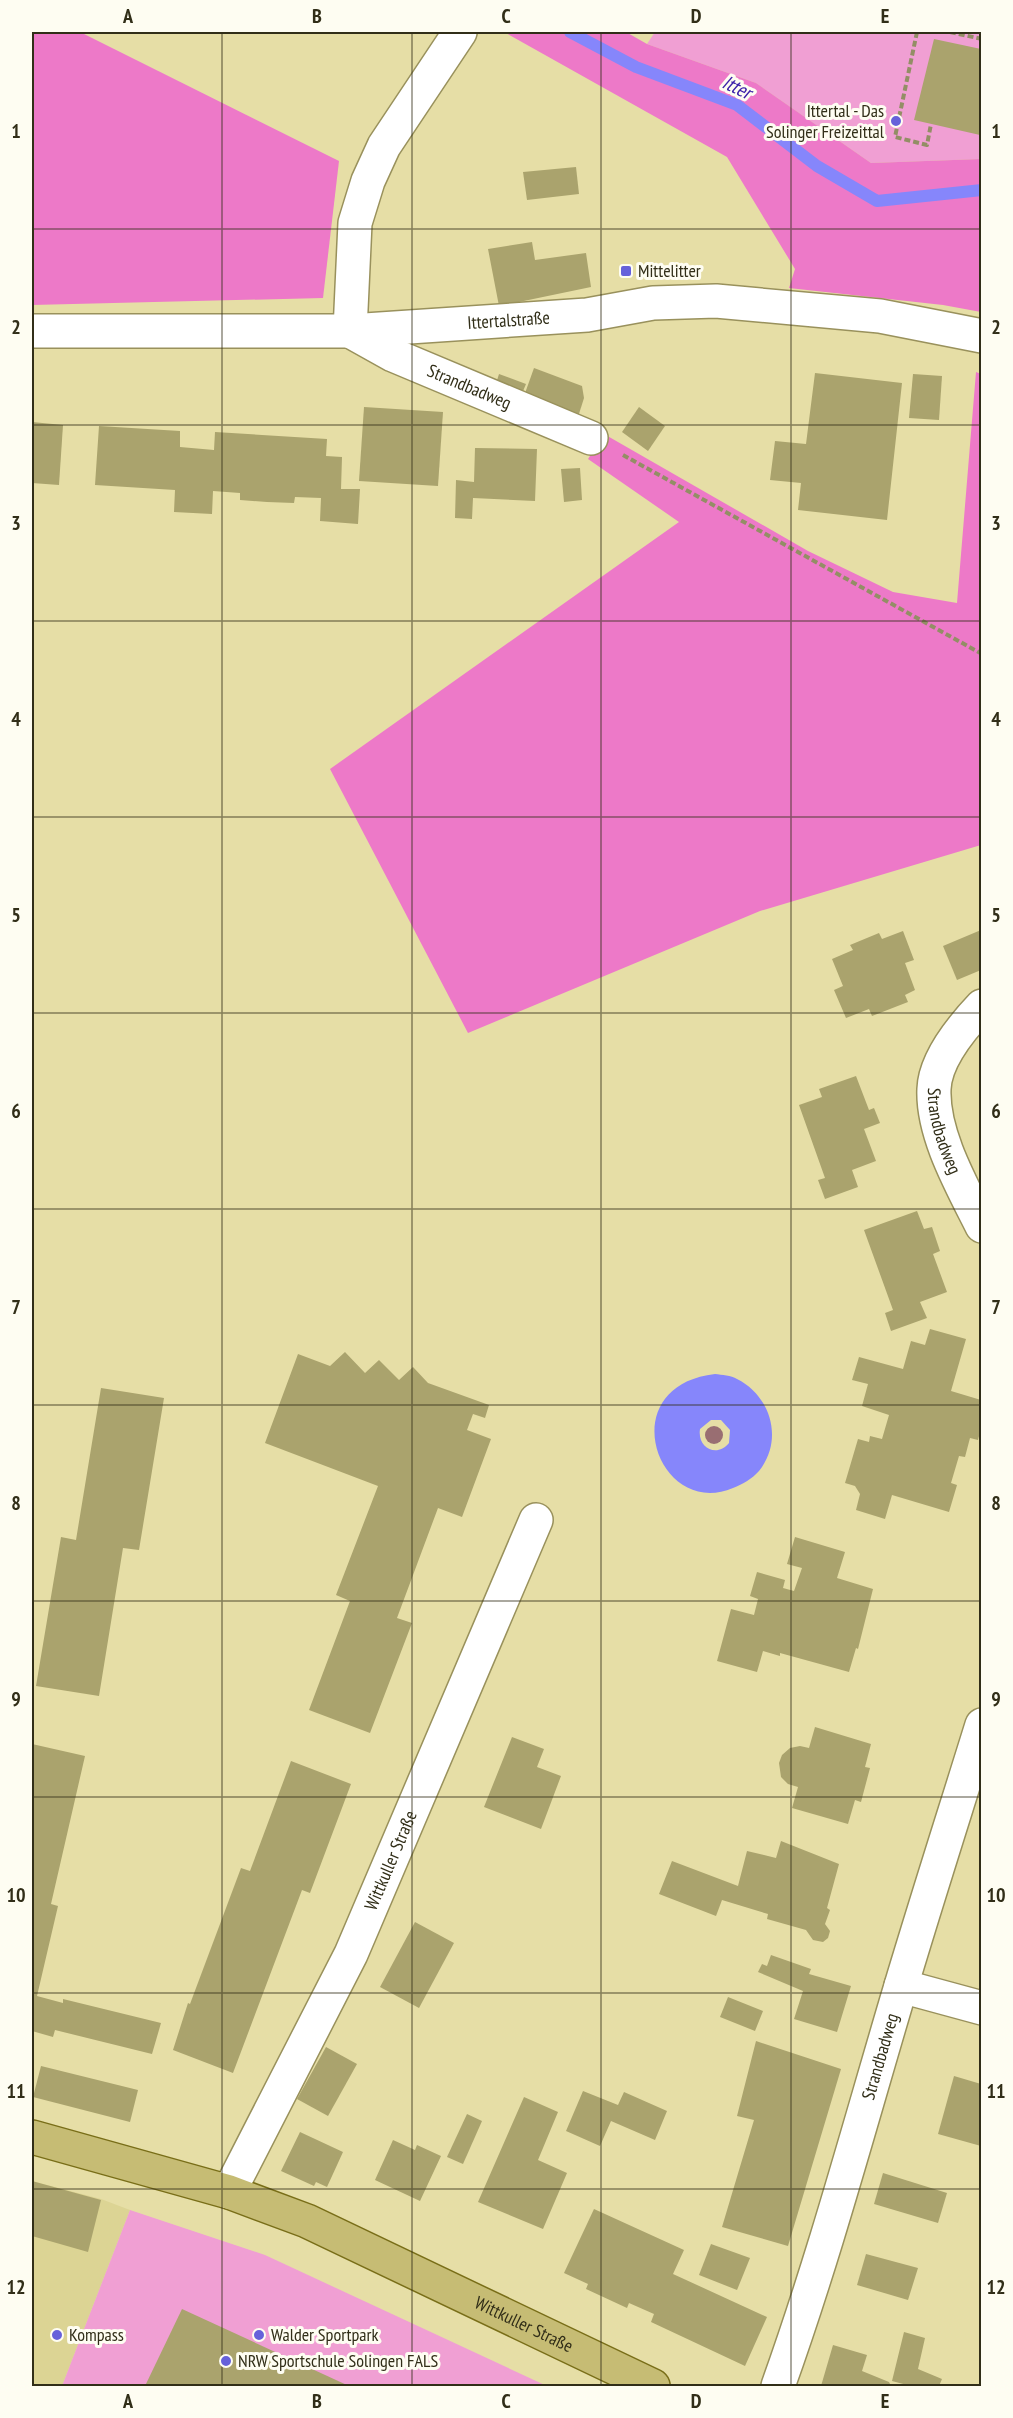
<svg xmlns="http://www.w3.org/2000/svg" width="1013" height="2418" viewBox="0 0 1013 2418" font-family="'PT Sans Narrow',sans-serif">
	<rect width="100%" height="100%" fill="#e6dea6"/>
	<path fill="#dcd494" d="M32 2181 101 2199 130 2210 62 2386H32Z"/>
	<g fill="#f09fd3">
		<path d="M655 32H981V159L871 163 756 83 647 44Z"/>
		<path d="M130 2210 265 2255 547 2386H62Z"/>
	</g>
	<g fill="#ed79c8">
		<path d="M32 32H80L339 161 323 298 32 305Z"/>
		<path d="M504 32H626L647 44 756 83 871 163 981 159V312L943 305 789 288 795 269 727 157Z"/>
		<path d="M976 372 981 374V845L760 911 468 1033 330 769 679 522 588 459 604 434 808 551 893 592 957 603Z"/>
	</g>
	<path fill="#8686fb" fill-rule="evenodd" d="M715 1374C722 1375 731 1375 737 1379 771 1396 784 1440 759 1471 752 1479 743 1484 733 1488 657 1520 611 1386 715 1374ZM711 1420H721L730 1430 729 1443C717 1458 697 1448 700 1429Z"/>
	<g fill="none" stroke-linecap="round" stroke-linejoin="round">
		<path stroke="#8686fb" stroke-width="12" d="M570 32 636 67 737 105 817 166 877 201 982 190"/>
	</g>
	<g fill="#aaa36d">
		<path d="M934 39 981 49 980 135 914 120Z"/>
		<path d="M576 167 579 194 527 200 523 172Z"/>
		<path d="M532 242 535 260 586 253 591 287 499 306 488 249Z"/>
		<path d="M534 368 582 386 584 398 578 417 524 396Z"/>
		<path d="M815 373 902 383 887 520 798 510 801 483 770 480 775 441 806 444Z"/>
		<path d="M499 374 526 384 521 396 495 387Z"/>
		<path d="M913 374 942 376 939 420 909 418Z"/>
		<path d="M364 407 443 412 438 486 359 481Z"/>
		<path d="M639 407 665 426 648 451 622 432Z"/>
		<path d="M32 422 63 425 59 485 32 483Z"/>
		<path d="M99 426 180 431V447L214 450 215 432 327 439 326 456 342 457 341 489H360L358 524 320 521 321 498 295 497 294 503 267 502 240 500V493L213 491 212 514 174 512 175 490 95 485Z"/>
		<path d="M475 448 537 449 535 501 473 498 472 519 455 518 456 480 474 482Z"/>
		<path d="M580 468 582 500 564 502 561 469Z"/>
		<path d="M981 930V970L957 980 943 946Z"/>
		<path d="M903 931 914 960 905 963 915 990 905 995 908 1002 872 1016 869 1009 846 1018 834 990 843 986 832 959 853 950 850 945 879 933 882 939Z"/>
		<path d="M856 1076 869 1110 874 1108 880 1123 864 1129 876 1161 852 1170 858 1187 825 1199 818 1180 825 1178 799 1105 822 1097 819 1089Z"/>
		<path d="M917 1211 924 1229 932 1227 940 1251 933 1254 947 1292 920 1302 927 1318 891 1331 885 1313 893 1310 864 1230Z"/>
		<path d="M930 1329 966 1339 951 1391 981 1400V1428L978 1440 970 1438 965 1457 959 1456 951 1483 957 1485 949 1512 892 1495 885 1519 856 1510 860 1494 855 1486 845 1483 858 1439 869 1442 870 1436 882 1439 889 1415 862 1406 868 1384 852 1380 859 1357 903 1369 911 1341 925 1345Z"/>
		<path d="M345 1352 365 1373 379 1360 399 1380 413 1367 428 1383 489 1405 485 1418 473 1414 467 1430 491 1439 462 1517 438 1508 397 1618 412 1623 370 1733 309 1710 350 1601 336 1595 378 1486 265 1443 298 1354 330 1366Z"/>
		<path d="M101 1388 164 1398 139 1550 123 1548 99 1696 36 1686 61 1537 76 1540Z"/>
		<path d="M795 1537 845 1552 837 1578 873 1589 858 1649 856 1648 849 1672 780 1653V1656L763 1651 757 1672 717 1661 731 1609 754 1615 758 1599 750 1596 757 1572 785 1580 783 1588 794 1591 802 1568 787 1564Z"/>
		<path d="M815 1727 871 1744 865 1767 870 1768 861 1802 855 1800 848 1824 792 1808 798 1787 788 1784 781 1777 779 1763 782 1755 790 1748 800 1746 809 1748Z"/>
		<path d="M512 1737 544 1749 537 1767 561 1776 541 1829 484 1807Z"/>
		<path d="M32 1744 85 1756 51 1904 58 1906 37 1996 63 2003V1999L161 2023 152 2054 55 2030 53 2037 32 2031Z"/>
		<path d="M291 1761 351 1784 310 1893 302 1890 233 2073 173 2050 188 2003 190 2004 241 1868 250 1871Z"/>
		<path d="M781 1841 839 1864 827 1908 830 1910 825 1924 830 1931 828 1938 823 1942 813 1940 806 1930 767 1919 768 1914 722 1900 716 1916 659 1894 672 1861 738 1886 747 1851 776 1858Z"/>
		<path d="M415 1922 454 1943 419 2008 380 1987Z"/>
		<path d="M771 1955 811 1969 809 1974 851 1986 837 2032 794 2019 803 1991 758 1972 762 1964 767 1966Z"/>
		<path d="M728 1997 763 2011 755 2031 720 2017Z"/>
		<path d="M756 2041 841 2069 788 2246 722 2227 754 2120 737 2116Z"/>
		<path d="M326 2047 357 2064 328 2116 297 2099Z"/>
		<path d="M41 2066 138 2090 130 2122 33 2097Z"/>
		<path d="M954 2076 981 2084V2146L938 2134Z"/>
		<path d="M583 2091 618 2105 624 2092 667 2111 655 2140 611 2121 600 2146 566 2131Z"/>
		<path d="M524 2097 558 2112 538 2160 567 2173 543 2229 478 2202Z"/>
		<path d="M467 2114 482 2121 463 2164 447 2157Z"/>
		<path d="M300 2132 343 2152 327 2187 316 2182 314 2186 281 2171Z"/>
		<path d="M393 2140 415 2150 417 2145 441 2156 420 2201 375 2180Z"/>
		<path d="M883 2173 947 2193 938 2223 874 2204Z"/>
		<path d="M32 2181 101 2200 88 2252 32 2236Z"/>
		<path d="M594 2209 684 2250 673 2274 767 2317 745 2366 651 2322 654 2314 629 2303 627 2308 586 2289 588 2284 564 2273Z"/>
		<path d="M711 2244 750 2258 737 2290 699 2275Z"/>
		<path d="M866 2254 918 2268 908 2300 857 2285Z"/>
		<path d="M182 2309 349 2386H145Z"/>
		<path d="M904 2332 925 2338 918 2369 942 2379 939 2386H906L907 2385 892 2381Z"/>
		<path d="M833 2345 867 2355 862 2371 889 2382 891 2386H821Z"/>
	</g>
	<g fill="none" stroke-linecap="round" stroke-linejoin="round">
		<g stroke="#99915c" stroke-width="36">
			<g id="minor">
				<path id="s1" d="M32 331H350L587 315 653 303 716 301 880 316 982 336"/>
				<path d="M350 331 355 223 368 181 384 146 460 32"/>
				<path id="s2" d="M350 331 393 355 591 438"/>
				<path id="s3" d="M982 1006C962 1027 935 1059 934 1089 932 1134 962 1186 982 1226"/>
				<path d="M901 1986 982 2008"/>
				<path id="s4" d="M229 2192 351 1954 536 1520"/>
				<path id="s5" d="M778 2386C825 2255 861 2120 901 1986 927 1899 955 1812 982 1725"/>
			</g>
		</g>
		<g stroke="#796e18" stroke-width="36">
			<g id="major">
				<path id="s6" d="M32 2137 229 2192 307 2221 653 2386"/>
			</g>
		</g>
		<g stroke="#938e65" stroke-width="4" stroke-dasharray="6 3" stroke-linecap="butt">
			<path d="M917 32 895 137 927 145 931 124"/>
			<path d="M950 32 982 39"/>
			<path d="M623 455 982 654"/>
		</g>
		<use href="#minor" stroke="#fff" stroke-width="33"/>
		<use href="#major" stroke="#c6bc74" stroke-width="33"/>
	</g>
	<circle fill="#996e72" cx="714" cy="1435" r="9"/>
	<path fill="none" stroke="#312e18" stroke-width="1.5" stroke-opacity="0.55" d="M222 32V2386M412 32V2386M601 32V2386M791 32V2386M32 229H982M32 425H982M32 621H982M32 817H982M32 1013H982M32 1209H982M32 1405H982M32 1601H982M32 1797H982M32 1993H982M32 2189H982"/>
	<g fill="#6661da" stroke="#fefdf2" stroke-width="2">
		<circle cx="896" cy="121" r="6"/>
		<rect x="620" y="265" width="12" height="12" rx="3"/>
		<circle cx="57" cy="2335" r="6"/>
		<circle cx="259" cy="2335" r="6"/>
		<circle cx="226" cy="2361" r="6"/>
	</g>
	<g text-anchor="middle" stroke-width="6" stroke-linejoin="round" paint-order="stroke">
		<g font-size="18" fill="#312e18" stroke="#fefdf2" text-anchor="start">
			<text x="884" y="117" text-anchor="end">Ittertal - Das<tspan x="884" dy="21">Solinger Freizeittal</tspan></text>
			<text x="638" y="277">Mittelitter</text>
			<text x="69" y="2341">Kompass</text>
			<text x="271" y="2341">Walder Sportpark</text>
			<text x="238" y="2367">NRW Sportschule Solingen FALS</text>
		</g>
		<g font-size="18" fill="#312e18" stroke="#fefdf2">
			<text dy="6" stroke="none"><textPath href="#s1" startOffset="477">Ittertalstraße</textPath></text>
			<text dy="6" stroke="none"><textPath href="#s2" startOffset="132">Strandbadweg</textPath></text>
			<text dy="6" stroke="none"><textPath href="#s3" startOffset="141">Strandbadweg</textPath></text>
			<text dy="6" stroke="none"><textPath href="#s4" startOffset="369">Wittkuller Straße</textPath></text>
			<text dy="6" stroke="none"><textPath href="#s5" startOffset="345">Strandbadweg</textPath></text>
			<text dy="6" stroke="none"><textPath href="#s6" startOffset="528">Wittkuller Straße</textPath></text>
		</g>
		<g font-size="20" font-style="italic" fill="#3c21a9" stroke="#fefdf2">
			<text transform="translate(737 87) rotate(26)" y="7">Itter</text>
		</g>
	</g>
	<rect width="1013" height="2418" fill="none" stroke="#fefdf2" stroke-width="66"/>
	<rect x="33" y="33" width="947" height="2352" fill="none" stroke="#312e18" stroke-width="2"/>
	<g font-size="20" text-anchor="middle" font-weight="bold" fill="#312e18">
		<text x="128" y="23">A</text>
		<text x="317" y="23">B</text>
		<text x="506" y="23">C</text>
		<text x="696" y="23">D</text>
		<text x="885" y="23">E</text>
		<text x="16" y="138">1</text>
		<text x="996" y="138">1</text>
		<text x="16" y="334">2</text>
		<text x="996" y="334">2</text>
		<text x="16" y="530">3</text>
		<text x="996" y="530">3</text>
		<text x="16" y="726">4</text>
		<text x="996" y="726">4</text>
		<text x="16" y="922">5</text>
		<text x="996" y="922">5</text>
		<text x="16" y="1118">6</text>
		<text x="996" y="1118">6</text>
		<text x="16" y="1314">7</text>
		<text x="996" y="1314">7</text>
		<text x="16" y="1510">8</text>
		<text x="996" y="1510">8</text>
		<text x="16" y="1706">9</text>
		<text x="996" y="1706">9</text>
		<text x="16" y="1902">10</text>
		<text x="996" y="1902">10</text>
		<text x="16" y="2098">11</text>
		<text x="996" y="2098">11</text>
		<text x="16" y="2294">12</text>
		<text x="996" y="2294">12</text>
		<text x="128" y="2408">A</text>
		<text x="317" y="2408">B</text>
		<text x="506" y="2408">C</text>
		<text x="696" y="2408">D</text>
		<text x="885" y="2408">E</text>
	</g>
</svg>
